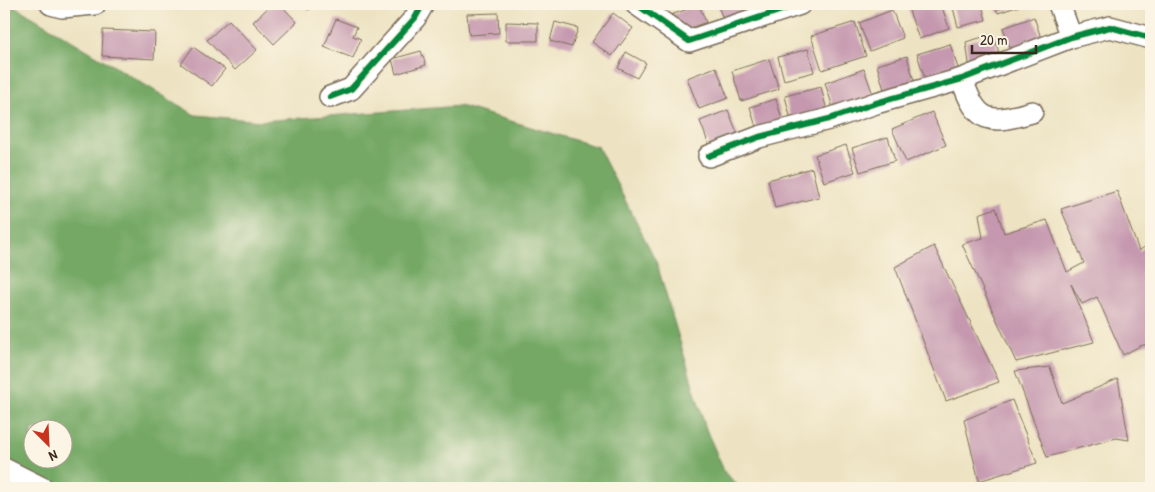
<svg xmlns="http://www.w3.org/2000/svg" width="1155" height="492" viewBox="0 0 1155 492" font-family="'Patrick Hand',sans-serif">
	<rect width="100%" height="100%" fill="#fcf5e5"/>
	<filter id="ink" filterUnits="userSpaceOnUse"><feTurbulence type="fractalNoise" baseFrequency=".02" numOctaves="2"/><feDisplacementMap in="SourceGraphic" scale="10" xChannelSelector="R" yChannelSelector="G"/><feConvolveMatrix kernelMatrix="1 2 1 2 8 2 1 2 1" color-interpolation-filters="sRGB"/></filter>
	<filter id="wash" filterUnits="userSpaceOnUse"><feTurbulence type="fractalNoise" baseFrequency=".0096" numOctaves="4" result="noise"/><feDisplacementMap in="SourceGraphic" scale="20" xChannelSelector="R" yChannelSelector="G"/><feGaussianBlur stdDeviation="1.12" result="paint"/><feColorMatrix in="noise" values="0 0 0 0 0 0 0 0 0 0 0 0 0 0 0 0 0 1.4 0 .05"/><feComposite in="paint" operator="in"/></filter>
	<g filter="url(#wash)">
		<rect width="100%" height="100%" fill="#ede3c2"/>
		<path fill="#74a865" stroke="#586942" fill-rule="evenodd" d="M4 4H11L195 115 261 121 460 106 598 147 656 261 706 429 725 473 741 488H4ZM32 430H62V460H32Z"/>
		<g id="blocks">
			<g fill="#c598af">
				<path d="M272 4H280L297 22 274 44 253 22Z"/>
				<path d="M299 4H313L309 10Z"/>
				<path d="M717 4H743L746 13 724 21Z"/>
				<path d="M920 4H941L949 28 919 39 908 8Z"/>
				<path d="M952 4H982L986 20 958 27Z"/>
				<path d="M994 4H1025L998 13Z"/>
				<path d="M699 5 706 22 677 33 671 15Z"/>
				<path d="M892 10 903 38 870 51 859 23Z"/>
				<path d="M498 13 499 33 469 35 467 14Z"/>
				<path d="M613 13 633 28 612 56 592 42Z"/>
				<path d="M1034 17 1044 47 1014 58 1003 28Z"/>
				<path d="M336 19 357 27 353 36 361 39 353 58 324 47Z"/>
				<path d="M229 20 257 50 235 70 207 40Z"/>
				<path d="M506 22 538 23V41H506Z"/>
				<path d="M555 22 578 28 572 47 550 41Z"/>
				<path d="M855 22 866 56 822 70 811 36Z"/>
				<path d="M103 30 155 32 154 59 102 56Z"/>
				<path d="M993 34 1001 59 970 70 966 42Z"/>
				<path d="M950 44 959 71 926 82 917 54Z"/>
				<path d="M193 47 225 69 212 86 181 64Z"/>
				<path d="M808 49 814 72 784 80 778 57Z"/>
				<path d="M421 51 426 65 396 74 392 59Z"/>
				<path d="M626 52 646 63 637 78 618 68Z"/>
				<path d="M907 56 915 84 885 93 877 65Z"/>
				<path d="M769 59 779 89 741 101 732 71Z"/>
				<path d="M716 67 728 98 699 109 687 78Z"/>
				<path d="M864 69 876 103 836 117 825 83Z"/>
				<path d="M821 87 829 119 793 128 785 96Z"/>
				<path d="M776 99 785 129 759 137 750 107Z"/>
				<path d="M728 110 741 142 712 153 700 121Z"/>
				<path d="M932 112 946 145 906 162 892 129Z"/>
				<path d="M888 137 895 161 860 172 852 148Z"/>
				<path d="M846 145 855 172 824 182 815 155Z"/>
				<path d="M812 168 819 197 775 208 768 180Z"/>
				<path d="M1117 191 1139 251 1151 242V343L1140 346 1123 355 1097 297 1082 304 1071 284 1094 342 1016 362 962 244 983 238 979 214 996 208 1004 233 1047 220 1067 272 1084 263 1061 209Z"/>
				<path d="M934 246 999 382 946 401 895 267Z"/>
				<path d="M1050 367 1062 403 1118 379 1129 440 1116 438 1047 457 1015 371Z"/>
				<path d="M1012 400 1037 463 979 481 964 420Z"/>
			</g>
		</g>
	</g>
	<g filter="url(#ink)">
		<use href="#blocks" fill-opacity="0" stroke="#796b57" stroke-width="1"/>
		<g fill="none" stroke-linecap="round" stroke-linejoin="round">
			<g stroke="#796b57" stroke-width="24">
				<g id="street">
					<path d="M51 4 62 7 95 4"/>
					<path d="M636 4 689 41 800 4"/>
					<path d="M1059 4 1071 37"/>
					<path d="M962 79C977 125 990 124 1032 112"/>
					<path d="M330 97 351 89 415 18 423 4"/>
					<path d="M709 156 759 137 829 119 876 103 962 79 1071 37 1110 27 1151 38"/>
					<path d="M4 469 42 488"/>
				</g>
			</g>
			<use href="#street" stroke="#fff" stroke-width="21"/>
			<g stroke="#fcf5e5" stroke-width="9">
				<g id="cycleway">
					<path d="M636 4 689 41 800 4"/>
					<path d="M330 97 351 89 415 18 423 4"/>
					<path d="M709 156 759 137 829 119 876 103 962 79 1071 37 1110 27 1151 38"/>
				</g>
			</g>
			<use href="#cycleway" stroke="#00873e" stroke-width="6"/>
		</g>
	</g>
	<rect width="1155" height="492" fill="none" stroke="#fcf5e5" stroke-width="20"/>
	<g transform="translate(48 444) rotate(156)"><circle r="24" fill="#fcf5e5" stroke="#afa495"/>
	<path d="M0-4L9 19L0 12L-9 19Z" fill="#c8321e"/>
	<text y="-8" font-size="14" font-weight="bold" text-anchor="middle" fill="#3b2a1e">N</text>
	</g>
	<path d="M972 45v8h64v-8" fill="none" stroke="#3b2a1e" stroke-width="2.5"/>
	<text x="980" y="45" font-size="15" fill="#3b2a1e" stroke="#fcf5e5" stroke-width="4" paint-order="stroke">20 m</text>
</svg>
